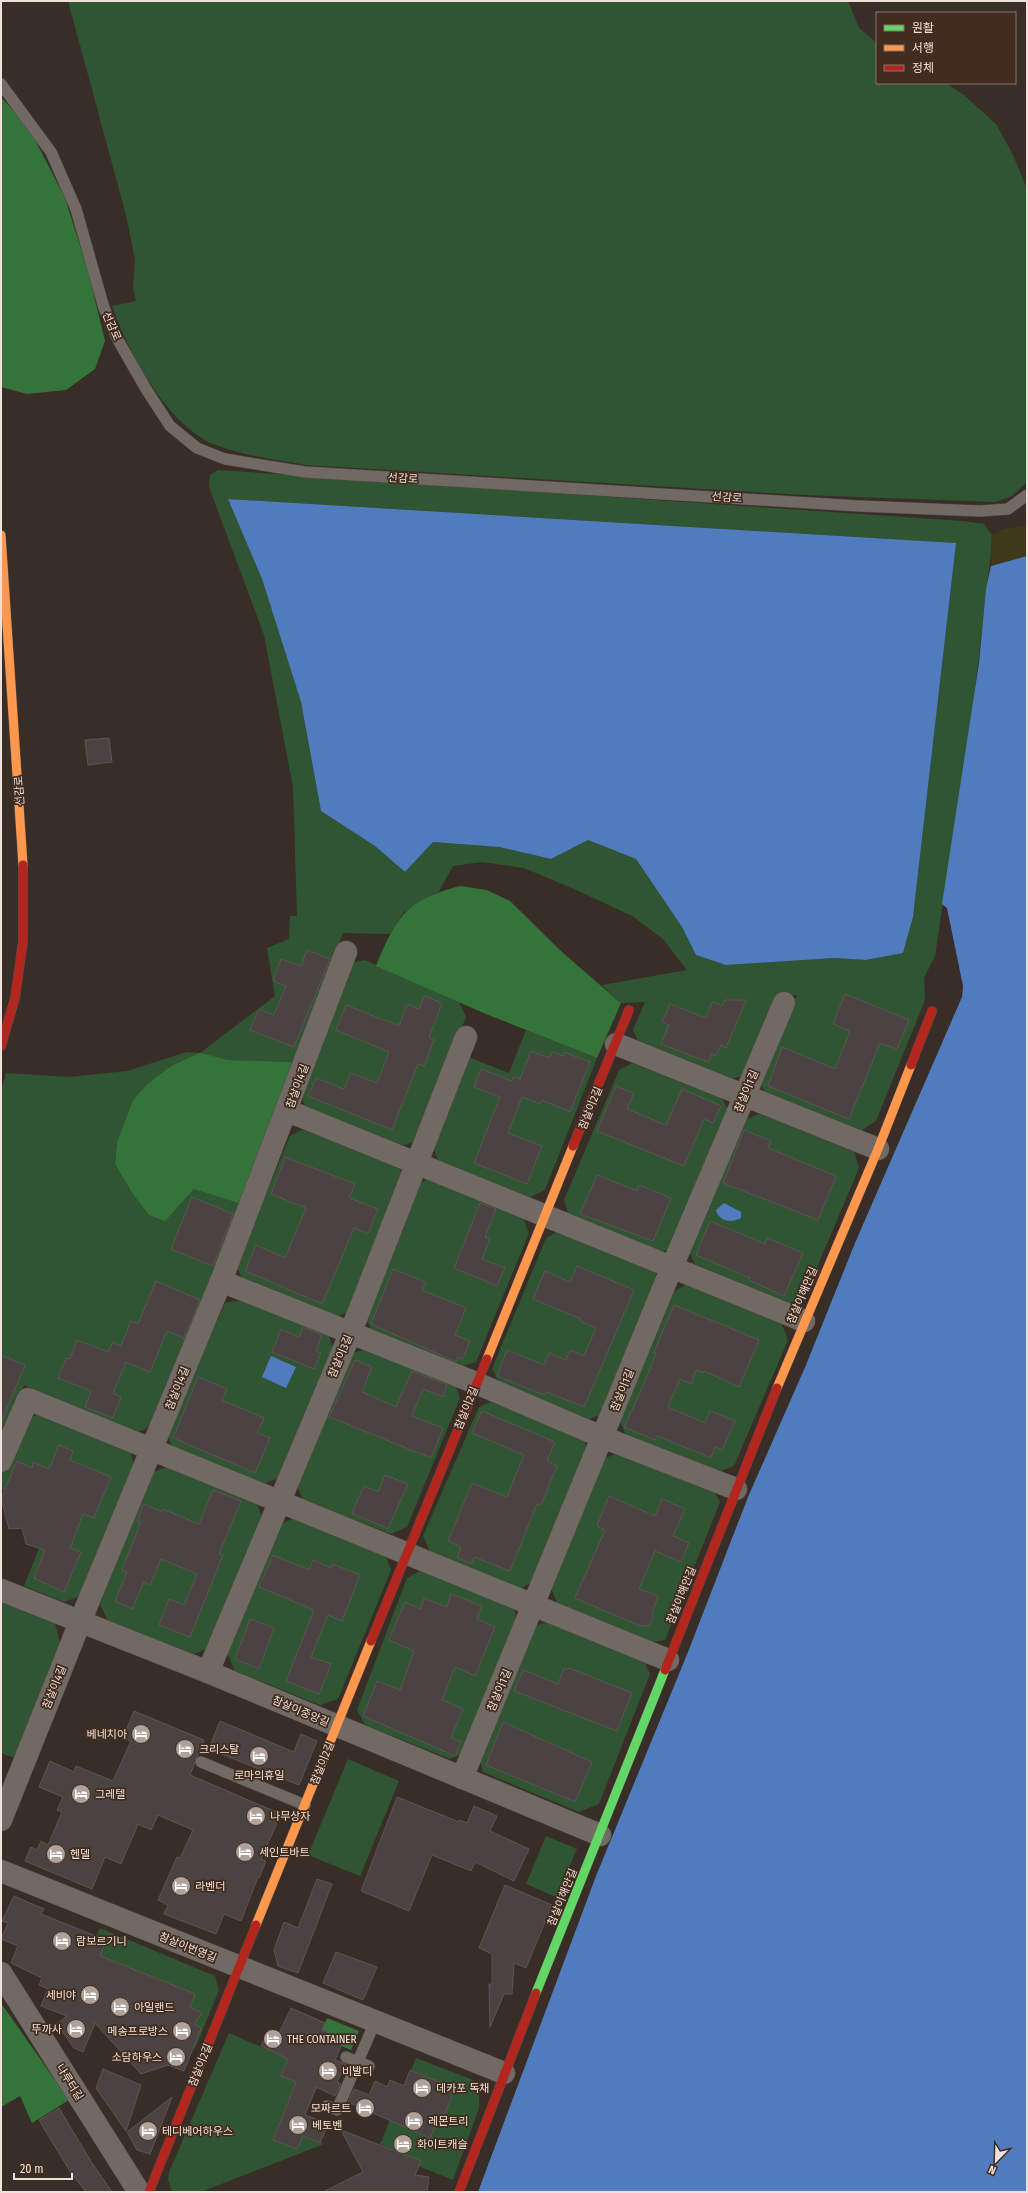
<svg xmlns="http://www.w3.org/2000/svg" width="1028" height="2193" viewBox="0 0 1028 2193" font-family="'Fira Sans Condensed','Noto Sans KR',sans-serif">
	<rect width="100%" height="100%" fill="#392e27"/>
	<g fill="#305532" fill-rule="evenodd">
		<path d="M68 1H848L859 28 877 43V83H946L964 95 996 124 1013 155 1027 189V482L1012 496 995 502 804 495 306 465C276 459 242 456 213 444 166 423 129 353 112 306L136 301 133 288 135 259 126 215Z"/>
		<path d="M218 470 963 521 984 524 992 535C991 563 986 590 983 619 972 732 951 844 935 956L924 978 925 1000 876 1121 862 1130 766 1095 760 1082 797 995 776 996 745 1075 731 1079 639 1044 633 1030 645 1002 621 1003 602 985 687 970 663 939 632 916 572 888 524 868 482 862 453 866 439 891 419 902 403 913 390 934 343 933 292 1062 229 1060 200 1054 171 1066 147 1084 133 1100 117 1142 115 1164 132 1193 149 1215 165 1220 194 1189 241 1204 151 1424 144 1430 137 1432 24 1385 1 1437V1091L6 1073 69 1077 127 1071 187 1052 200 1053 275 996 267 948 289 939 290 916H297L293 787 264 635 209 487 210 475ZM228 499 956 543 913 917 903 953 866 960 834 958 726 965 696 955 682 927 636 859 588 840 551 859 499 847 433 842 405 872 375 846 321 811 301 702 262 579Z"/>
		<path d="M365 960 459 1002 466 1017 415 1141 399 1147 306 1109 301 1094 351 963Z"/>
		<path d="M526 1030 597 1058 545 1190 528 1198 439 1163 433 1147 468 1057 509 1073Z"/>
		<path d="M632 1063 722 1097 729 1113 673 1247 660 1253 569 1216 564 1200 619 1070Z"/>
		<path d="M760 1113 854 1151 859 1168 804 1298 789 1303 695 1264 689 1252 745 1120Z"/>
		<path d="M305 1128 399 1164 403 1180 351 1311 336 1317 243 1280 236 1266 290 1136Z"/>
		<path d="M432 1177 522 1215 529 1233 476 1362 460 1367 373 1333 365 1317 414 1186Z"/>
		<path d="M561 1230 653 1267 659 1283 604 1414 589 1419 499 1382 492 1369 546 1238Z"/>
		<path d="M690 1282 781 1322 788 1340 734 1466 718 1472 627 1437 620 1422 675 1291Z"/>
		<path d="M242 1300 328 1333 333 1348 280 1477 264 1484 173 1448 167 1435 225 1303Z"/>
		<path d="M369 1349 455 1384 460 1398 407 1527 391 1534 303 1500 295 1481 351 1353Z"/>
		<path d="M490 1402 583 1437 588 1453 535 1581 519 1589 431 1554 423 1536 479 1407Z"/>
		<path d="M40 1413 129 1448 135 1467 83 1595 64 1602 24 1586 54 1511 1 1489V1474L23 1421Z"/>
		<path d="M624 1451 712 1487 720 1502 665 1640 647 1643 559 1607 551 1588 605 1458Z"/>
		<path d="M169 1466 256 1502 262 1517 209 1648 194 1654 108 1621 100 1604 153 1472Z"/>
		<path d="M296 1517 385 1554 391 1570 338 1699 320 1705 235 1671 227 1653 280 1525Z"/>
		<path d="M424 1569 513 1607 519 1622 465 1753 450 1759 365 1725 357 1710 407 1578Z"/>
		<path d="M1 1601 55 1623 60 1643 15 1758 1 1753Z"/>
		<path d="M551 1620 643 1658 650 1674 599 1804 579 1812 483 1772 479 1757 534 1627Z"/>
		<path d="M348 1759 399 1781 360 1876 308 1855Z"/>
		<path d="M546 1836 577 1849 556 1897 526 1884Z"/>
		<path d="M100 1928 215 1976 219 1990 195 2049 71 1998Z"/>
		<path d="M229 2033 305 2066 304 2082 317 2088 309 2106 289 2098 273 2140 297 2149 303 2136 324 2144 201 2192H172L168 2180 169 2172Z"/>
		<path d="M416 2058 471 2079C479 2087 480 2097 479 2108L453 2180 398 2158 399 2152 380 2144Z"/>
	</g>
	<g fill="#34743b">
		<path d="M1 97 29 128 65 198 88 271 105 341 95 369 66 390 27 394 1 387Z"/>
		<path d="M460 886 487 890 510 901 563 953 621 1003 597 1058 486 1014 376 966C397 916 406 900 460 886Z"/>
		<path d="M200 1053 229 1060 292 1062 241 1204 194 1189 165 1221 149 1215 132 1193 115 1164 117 1142 133 1100 147 1084 171 1066Z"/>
		<path d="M1 2003 69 2100 32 2123 20 2096 1 2107Z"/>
		<path d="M327 2018 359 2031 351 2050 341 2046 313 2049Z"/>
	</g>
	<path fill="#40381a" d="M1027 525V556L991 566 992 535 1004 529Z"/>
	<g fill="#507cbe">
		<path d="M228 499 956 543 913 917 903 953 866 960 834 958 726 965 696 955 682 927 636 859 588 840 551 859 499 847 433 842 405 872 375 846 321 811 301 702 262 579Z"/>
		<path d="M1027 556V2192H478L596 1876 688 1652 748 1497 806 1365 855 1243 962 997 963 986 947 908 942 904 979 663 986 589 991 566Z"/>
		<path d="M724 1203 741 1212V1218C732 1223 719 1222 716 1210Z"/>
		<path d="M271 1356 296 1367 286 1388 262 1377Z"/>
	</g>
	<g fill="#4b4242" stroke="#5d5455">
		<path d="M109 738 112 762 88 765 85 740Z"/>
		<path d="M307 950 330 959 294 1047 250 1030 259 1009 274 1015 286 986 273 981 281 959 301 966Z"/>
		<path d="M845 994 909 1020 897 1049 880 1043 849 1119 768 1086 782 1047 835 1069 850 1031 833 1024Z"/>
		<path d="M424 996 442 1003 429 1038 434 1040 424 1066 418 1064 392 1130 308 1096 316 1078 344 1089 351 1073 377 1083 389 1052 336 1030 346 1005 399 1026 407 1004 419 1009Z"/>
		<path d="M725 1000H746L726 1048 721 1045 716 1056 712 1054 708 1062 661 1044 669 1025 662 1022 670 1004 706 1018 712 1002 722 1006Z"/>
		<path d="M531 1051 549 1058 552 1052 563 1056 564 1052 590 1062 570 1112 542 1100 540 1104 522 1097 508 1133 542 1146 527 1184 474 1163 500 1097 474 1087 481 1069 512 1081 513 1077 520 1079Z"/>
		<path d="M616 1086 634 1093 627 1109 666 1125 682 1089 721 1106 713 1123 704 1119 684 1166 597 1131Z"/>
		<path d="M744 1130 771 1141 768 1148 836 1176 818 1220 723 1183Z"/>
		<path d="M285 1157 355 1184 349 1198 378 1209 368 1234 354 1228 322 1304 245 1271 256 1245 285 1258 306 1208 271 1194Z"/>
		<path d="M597 1175 637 1191 639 1185 671 1198 653 1241 580 1214Z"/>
		<path d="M192 1197 233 1214 213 1266 171 1249Z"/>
		<path d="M480 1203 496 1209 485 1237 490 1239 482 1259 505 1268 497 1286 454 1268Z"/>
		<path d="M710 1221 765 1244 767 1238 803 1253 784 1296 749 1280 750 1278 696 1255Z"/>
		<path d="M577 1266 634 1290 584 1407 546 1392 544 1395 497 1376 507 1350 544 1365 549 1353 566 1360 570 1350 584 1356 596 1328 580 1321 581 1319 533 1299 545 1271 570 1282Z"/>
		<path d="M393 1269 426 1282 422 1290 466 1308 455 1335 470 1341 463 1359 458 1357 456 1362 371 1324Z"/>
		<path d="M156 1281 200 1300 184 1338 167 1331 150 1372 126 1362 113 1393 121 1397 113 1418 85 1407 91 1391 58 1378 66 1358 70 1359 77 1340 108 1352 113 1342 121 1346 131 1321 138 1324Z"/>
		<path d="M674 1305 759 1340 739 1387 704 1371 703 1373 696 1370 691 1384 680 1379 668 1407 705 1423 710 1411 735 1421 722 1450 715 1447 711 1458 657 1436 655 1440 624 1427 644 1384 656 1353 654 1352Z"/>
		<path d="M303 1327 322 1335 316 1351 321 1353 314 1369 272 1352 281 1329 299 1337Z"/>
		<path d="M1 1355 25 1365 1 1423Z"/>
		<path d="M355 1360 372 1367 362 1392 396 1407 412 1371 447 1385 443 1397 423 1389 412 1416 443 1428 431 1458 329 1417Z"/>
		<path d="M198 1377 227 1389 222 1400 264 1418 257 1433 270 1438 255 1473 173 1438Z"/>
		<path d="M482 1411 555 1442 547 1461 557 1466 541 1505 537 1504 510 1571 474 1557 471 1564 457 1557 461 1547 448 1541 472 1483 507 1497 524 1455 472 1433Z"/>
		<path d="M59 1445 73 1451 70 1460 111 1477 94 1518 83 1514 70 1548 81 1552 64 1592 34 1578 45 1550 26 1544 22 1528 9 1529 1 1498 17 1461 32 1468 33 1462 49 1469Z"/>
		<path d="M385 1475 408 1484 388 1529 352 1513 364 1486 378 1492Z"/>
		<path d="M213 1490 241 1501 219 1554 223 1555 190 1637 159 1625 169 1599 184 1605 197 1574 161 1559 150 1585 144 1582 132 1609 115 1601 127 1572 122 1570 141 1522 137 1521 144 1504 162 1512 163 1509 199 1524Z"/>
		<path d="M609 1496 655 1516 662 1499 685 1509 673 1536 689 1543 681 1562 655 1551 639 1589 658 1596 652 1613 653 1619 650 1624 646 1626H640L575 1598 605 1530 597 1526Z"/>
		<path d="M273 1555 309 1570 313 1560 331 1568 332 1564 360 1575 342 1621 328 1615 311 1657 331 1664 319 1694 286 1681 314 1610 259 1587Z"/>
		<path d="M451 1594 482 1606 477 1619 495 1627 475 1676 455 1667 442 1700 463 1709 451 1738 461 1742 455 1756 363 1716 377 1681 400 1690 414 1651 389 1640 405 1602 420 1609 424 1598 447 1607Z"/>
		<path d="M250 1619 274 1628 259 1669 235 1659Z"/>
		<path d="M564 1668 568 1669 569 1668 632 1693 617 1731 514 1691 523 1670 558 1684Z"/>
		<path d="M134 1711 204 1740 190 1775 281 1814 261 1859 266 1861 259 1878 258 1877 241 1921 224 1914 216 1934 164 1914 168 1905 158 1900 177 1857 180 1858 193 1830 158 1815 151 1830 138 1824 121 1864 105 1857 92 1889 25 1861 31 1847 37 1850 41 1841 48 1845 62 1812 57 1810 63 1797 39 1787 50 1761 74 1772 76 1766 113 1781 131 1741 123 1738Z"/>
		<path d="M220 1721 294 1752 301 1734 317 1741 299 1785 209 1749Z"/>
		<path d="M503 1722 592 1762 575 1802 486 1765Z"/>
		<path d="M397 1797 459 1822V1820L467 1823 474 1806 497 1816 490 1831 529 1849 514 1881 475 1862 471 1871 432 1855 409 1911 361 1891Z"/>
		<path d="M317 1879 332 1884 298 1973 278 1966 274 1950 284 1922 298 1928Z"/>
		<path d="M505 1885 552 1905 526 1968 514 1963 512 1994H504L490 2027 489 1984H492V1954L479 1948Z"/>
		<path d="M14 1896 44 1909 41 1914 106 1940 100 1956 195 1994 190 2007 202 2013 194 2024 201 2028 184 2071 168 2065 141 2074 95 2023 83 2052 74 2048 57 2024 67 2016 41 2006 48 1989 39 1985 42 1978 11 1963 18 1946 1 1939 8 1923 2 1921Z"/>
		<path d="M336 1952 377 1967 363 2000 323 1983Z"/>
		<path d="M291 2008 325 2023 322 2030 344 2040 335 2060 346 2064 337 2082 341 2084 335 2096 316 2087 305 2115 328 2124 320 2143 303 2136 297 2149 273 2140 296 2082 281 2076 288 2059 261 2046 268 2030 278 2035Z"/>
		<path d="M103 2069 141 2085 126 2131 96 2088Z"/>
		<path d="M410 2070 442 2083 440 2088 453 2093 443 2118 439 2117 430 2138 348 2102 354 2089 369 2095 375 2081 387 2087 390 2080 404 2086Z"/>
		<path d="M172 2097 150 2154 137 2150 127 2132Z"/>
		<path d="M59 2108 92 2163 112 2192H86L71 2173 39 2120Z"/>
		<path d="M341 2130 421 2161 415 2175 429 2177 427 2192H323L363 2172Z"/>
	</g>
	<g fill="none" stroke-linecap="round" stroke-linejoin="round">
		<g stroke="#554b45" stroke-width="12">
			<g id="lane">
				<path d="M1 84 51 152 76 209 104 308 118 340 146 389 170 426 197 448 225 459 305 472 859 506 980 511 1008 509 1027 495"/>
				<path d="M201 1762 305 1805"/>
				<path d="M346 2057 369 2066"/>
				<path d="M327 2106 337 2110 375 2022"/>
			</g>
		</g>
		<g stroke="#554b45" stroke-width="23">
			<g id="street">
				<path d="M616 1044 878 1149"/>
				<path d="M288 1111 804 1321"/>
				<path d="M221 1281 476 1383 602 1437 736 1489"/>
				<path d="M1 1461 28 1399 668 1660"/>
				<path d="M1 1590 208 1672 600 1835"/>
				<path d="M208 1672 350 1334 466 1037"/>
				<path d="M462 1778 672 1267 784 1003"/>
				<path d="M1 1820 80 1622 221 1281 346 952"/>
				<path d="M1 1871 504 2073"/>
				<path d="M1 1973 139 2192"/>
			</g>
		</g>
		<g stroke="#554b45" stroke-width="10">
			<path id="fast" d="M536 1993 665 1670"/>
		</g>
		<g stroke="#554b45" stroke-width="10">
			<g id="slow">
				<path d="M1 535 23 865"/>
				<path d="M487 1359 573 1146"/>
				<path d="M777 1388 878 1149 911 1065"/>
				<path d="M256 1925 371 1641"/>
			</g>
		</g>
		<g stroke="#554b45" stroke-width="10">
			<g id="jam">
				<path d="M1 1046 15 998 23 941V865"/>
				<path d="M911 1065 932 1011"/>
				<path d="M573 1146 629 1010"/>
				<path d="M371 1641 487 1359"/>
				<path d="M665 1670 777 1388"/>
				<path d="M149 2192 256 1925"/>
				<path d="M459 2192 536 1993"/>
			</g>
		</g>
		<use href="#lane" stroke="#716963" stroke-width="11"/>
		<use href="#street" stroke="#716963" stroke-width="22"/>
		<use href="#fast" stroke="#63d668" stroke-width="9"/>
		<use href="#slow" stroke="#ff974d" stroke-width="9"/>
		<use href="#jam" stroke="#b3261e" stroke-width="9"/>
	</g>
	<defs>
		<g id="hotel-disc" transform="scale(1)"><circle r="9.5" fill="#afa29b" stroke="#412c1f"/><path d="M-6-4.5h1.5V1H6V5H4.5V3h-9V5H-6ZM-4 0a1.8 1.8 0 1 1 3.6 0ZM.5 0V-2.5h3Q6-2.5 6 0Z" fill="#fff"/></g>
	</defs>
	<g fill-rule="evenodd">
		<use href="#hotel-disc" x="141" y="1734"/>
		<use href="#hotel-disc" x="185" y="1749"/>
		<use href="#hotel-disc" x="259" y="1756"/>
		<use href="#hotel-disc" x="81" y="1794"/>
		<use href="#hotel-disc" x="256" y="1816"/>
		<use href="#hotel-disc" x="245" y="1852"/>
		<use href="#hotel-disc" x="56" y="1854"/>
		<use href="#hotel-disc" x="181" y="1886"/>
		<use href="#hotel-disc" x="62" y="1941"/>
		<use href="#hotel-disc" x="90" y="1995"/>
		<use href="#hotel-disc" x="120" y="2007"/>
		<use href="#hotel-disc" x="76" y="2029"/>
		<use href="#hotel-disc" x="182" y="2031"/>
		<use href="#hotel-disc" x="273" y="2039"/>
		<use href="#hotel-disc" x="176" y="2057"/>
		<use href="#hotel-disc" x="328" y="2071"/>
		<use href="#hotel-disc" x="422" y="2088"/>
		<use href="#hotel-disc" x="365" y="2108"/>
		<use href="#hotel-disc" x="414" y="2121"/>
		<use href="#hotel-disc" x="298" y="2125"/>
		<use href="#hotel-disc" x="148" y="2131"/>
		<use href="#hotel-disc" x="403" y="2144"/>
	</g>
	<g text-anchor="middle" stroke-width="3.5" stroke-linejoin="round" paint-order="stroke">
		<g font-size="11" fill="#efe1d9" stroke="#412c1f">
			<text transform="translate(112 326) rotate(66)" y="4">선감로</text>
			<text transform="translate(403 478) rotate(3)" y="4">선감로</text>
			<text transform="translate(727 497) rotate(4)" y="4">선감로</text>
			<text transform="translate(19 791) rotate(-94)" y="4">선감로</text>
			<text transform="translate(297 1086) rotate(-70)" y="4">참살이4길</text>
			<text transform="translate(746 1091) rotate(-67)" y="4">참살이1길</text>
			<text transform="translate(590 1108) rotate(-68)" y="4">참살이2길</text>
			<text transform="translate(802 1295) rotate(-67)" y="4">참살이해안길</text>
			<text transform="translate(340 1356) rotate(-67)" y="4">참살이3길</text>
			<text transform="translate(177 1388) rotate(-68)" y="4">참살이4길</text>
			<text transform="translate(622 1390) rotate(-68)" y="4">참살이1길</text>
			<text transform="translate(466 1408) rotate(-68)" y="4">참살이2길</text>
			<text transform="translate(681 1595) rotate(-68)" y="4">참살이해안길</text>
			<text transform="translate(54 1687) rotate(-68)" y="4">참살이4길</text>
			<text transform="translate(499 1690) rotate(-67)" y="4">참살이1길</text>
			<text transform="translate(301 1711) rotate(23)" y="4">참살이중앙길</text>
			<text transform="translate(322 1763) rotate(-68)" y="4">참살이2길</text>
			<text transform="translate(562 1897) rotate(-68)" y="4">참살이해안길</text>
			<text transform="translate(188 1947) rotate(22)" y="4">참살이번영길</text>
			<text transform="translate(200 2065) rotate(-68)" y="4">참살이2길</text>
			<text transform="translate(70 2082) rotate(58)" y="4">나루터길</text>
		</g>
		<g font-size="11" fill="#efe1d9" stroke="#412c1f" text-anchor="start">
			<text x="127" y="1738" text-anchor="end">베네치아</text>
			<text x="199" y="1753">크리스탈</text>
			<text x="259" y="1779" text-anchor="middle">로마의휴일</text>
			<text x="95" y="1798">그레텔</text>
			<text x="270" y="1820">나무상자</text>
			<text x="259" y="1856">세인트바트</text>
			<text x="70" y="1858">헨델</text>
			<text x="195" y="1890">라벤더</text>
			<text x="76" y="1945">람보르기니</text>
			<text x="76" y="1999" text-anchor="end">세비야</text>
			<text x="134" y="2011">아일랜드</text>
			<text x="62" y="2033" text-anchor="end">뚜까사</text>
			<text x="168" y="2035" text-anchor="end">메송프로방스</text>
			<text x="287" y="2043">THE CONTAINER</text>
			<text x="162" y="2061" text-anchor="end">소담하우스</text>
			<text x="342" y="2075">비발디</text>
			<text x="436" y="2092">데카포 독채</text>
			<text x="351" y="2112" text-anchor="end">모짜르트</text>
			<text x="428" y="2125">레몬트리</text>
			<text x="312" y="2129">베토벤</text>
			<text x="162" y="2135">테디베어하우스</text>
			<text x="417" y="2148">화이트캐슬</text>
		</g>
	</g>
	<rect width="1028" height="2193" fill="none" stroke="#efe1d9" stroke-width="4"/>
	<rect x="876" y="12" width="140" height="72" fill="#412c1f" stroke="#877469"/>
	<rect x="884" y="25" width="20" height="6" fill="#63d668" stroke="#877469"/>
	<text x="912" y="32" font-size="12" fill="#efe1d9">원활</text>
	<rect x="884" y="45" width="20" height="6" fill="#ff974d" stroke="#877469"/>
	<text x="912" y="52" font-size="12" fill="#efe1d9">서행</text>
	<rect x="884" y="65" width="20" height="6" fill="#b3261e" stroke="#877469"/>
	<text x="912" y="72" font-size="12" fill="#efe1d9">정체</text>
	<g transform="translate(996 2161) rotate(203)" stroke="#412c1f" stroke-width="3" paint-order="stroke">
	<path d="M0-3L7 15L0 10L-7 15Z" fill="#efe1d9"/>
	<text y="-6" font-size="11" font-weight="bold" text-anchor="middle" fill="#efe1d9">N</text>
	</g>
	<path d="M14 2173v6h58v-6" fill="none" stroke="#efe1d9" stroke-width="2"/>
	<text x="20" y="2173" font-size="12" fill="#efe1d9" stroke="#412c1f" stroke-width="3" paint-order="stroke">20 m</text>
</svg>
